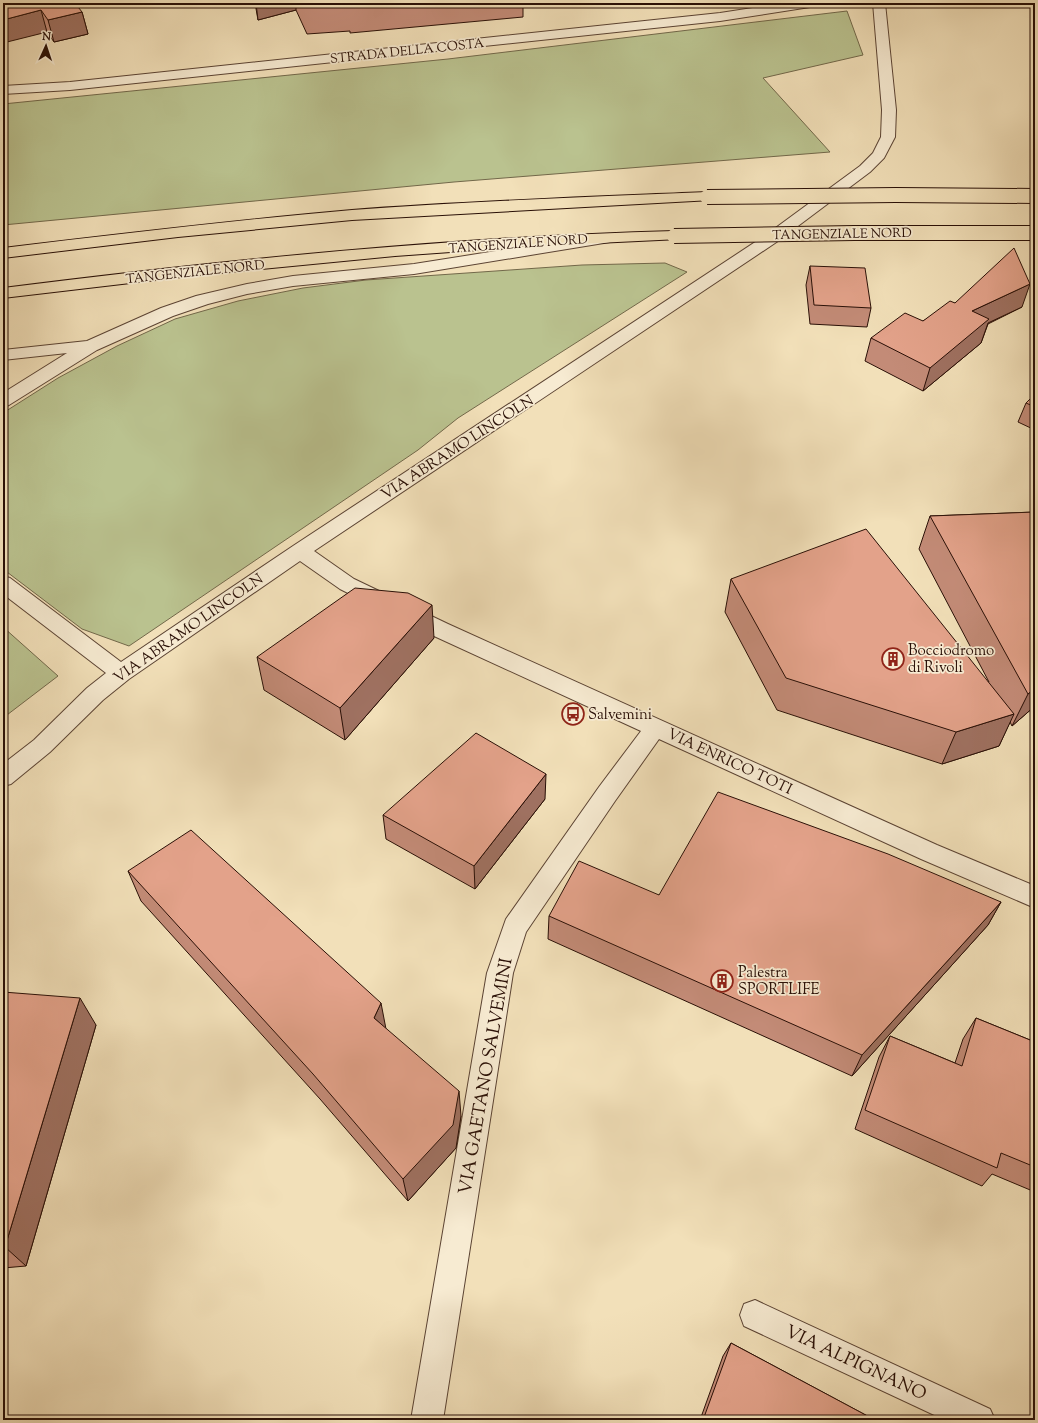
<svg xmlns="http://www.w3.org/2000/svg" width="1038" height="1423" viewBox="0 0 1038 1423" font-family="'Sorts Mill Goudy',serif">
	<rect width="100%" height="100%" fill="#f2e0b9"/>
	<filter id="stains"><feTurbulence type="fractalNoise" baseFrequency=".005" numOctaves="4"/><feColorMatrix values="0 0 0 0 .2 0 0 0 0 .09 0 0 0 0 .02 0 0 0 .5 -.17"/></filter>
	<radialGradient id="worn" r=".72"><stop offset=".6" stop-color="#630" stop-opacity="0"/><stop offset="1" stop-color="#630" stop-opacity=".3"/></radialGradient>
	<g fill="#bac28f" stroke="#72684a">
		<path d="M847 11 863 55 763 78 830 152 454 182 3 225V104L448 59Z"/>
		<path d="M665 263 687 272 458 418 418 450 129 646 82 629 3 569V413L58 378 117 346 175 319 238 301 303 288 366 280 582 265Z"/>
		<path d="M3 627 58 676 3 718Z"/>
	</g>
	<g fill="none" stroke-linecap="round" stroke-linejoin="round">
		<g stroke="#5b4333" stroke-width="2">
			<g id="minor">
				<path d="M785 3H816L814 6 810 7 720 21 70 90 3 94V86L70 82 720 13Z"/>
				<path d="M873 3H885L896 110 895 137 884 158 870 172 778 241 314 551 354 579 448 624 937 845 1035 886V908L921 859 659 739 615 801 526 932 513 973 443 1420H411L487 973 506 919 599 787 641 731 434 636 340 589 300 561 129 679 103 700 50 752 11 784 3 786V764L34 740 87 688 106 673 3 594V576L10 578 121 662 293 546 766 235 860 166 873 153 881 137 882 110Z"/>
				<path d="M604 234 610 236 612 239 610 242 414 274 293 286 247 294 208 304 173 316 97 350 9 405 3 407V393L67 353 3 360V350L87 341 161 308 196 296 247 284 293 276 414 264Z"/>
				<path d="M755 1300 990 1409 995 1420H945L744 1326 740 1315 744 1304Z"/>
			</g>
		</g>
		<g stroke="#290f06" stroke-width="2">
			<g id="highway">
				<path d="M707 192 712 194 715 197 712 200 352 220 178 237 3 258V248C119 234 236 220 352 210 470 201 589 197 707 192Z"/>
				<path d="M674 231 680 233 682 236 680 239 534 246 395 256 190 276 3 298V288C225 260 450 237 674 231Z"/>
			</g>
		</g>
		<use href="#minor" fill="#f7ebd2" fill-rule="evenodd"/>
		<use href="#highway" fill="#f2e0b9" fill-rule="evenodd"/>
		<g stroke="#290f06" stroke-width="16" stroke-linecap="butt">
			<g id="highway-bridge">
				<path d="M707 197 896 195 1035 196"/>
				<path d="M674 236 854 233H1035"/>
			</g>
		</g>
		<use href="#highway-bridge" stroke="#f2e0b9" stroke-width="14"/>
	</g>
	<g fill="#c38b77" stroke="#290f06">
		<path d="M3 3 82 12 88 34 54 42 47 32Z"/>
		<path d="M255 3H523V17L350 33V31L307 34 296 10 258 20Z"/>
		<path d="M810 266 871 308 867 327 810 324 806 285Z"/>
		<path d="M955 303 1022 307 988 324 981 343 923 391 865 361 871 338 923 321Z"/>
		<path d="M1035 394V430L1018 422 1026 403Z"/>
		<path d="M1035 512V706L1012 726 1010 722 999 746 942 764 777 710 725 612 731 579 989 682 919 549 930 516Z"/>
		<path d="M434 638 345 740 264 690 257 657Z"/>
		<path d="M545 799 475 889 386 839 383 815Z"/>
		<path d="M128 871 461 1116 456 1148 408 1201 320 1099 141 901Z"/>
		<path d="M659 895 1001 902 988 925 852 1076 548 939 549 916Z"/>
		<path d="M3 992 96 1025 26 1266 3 1268Z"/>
		<path d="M976 1018 1035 1042V1192L992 1174 982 1186 855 1129 879 1057 890 1036 955 1063 963 1039Z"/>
		<path d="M731 1343 875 1420H700L723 1356Z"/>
		<path d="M1035 1355V1370L1032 1369Z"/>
	</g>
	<g fill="#9f7161" stroke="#290f06">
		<path d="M256 3H296V10L258 20Z"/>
		<path d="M41 10 47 32 3 43V20Z"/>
		<path d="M82 12 88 34 54 42 48 20Z"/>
		<path d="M1030 284 1022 307 988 323 981 343 923 391 930 368 972 311Z"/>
		<path d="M432 605 434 638 345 740 340 708Z"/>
		<path d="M1035 688V706L1012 726 1028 694Z"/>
		<path d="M1014 714 999 746 942 764 956 732Z"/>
		<path d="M546 774 545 799 475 889 474 866Z"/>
		<path d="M1001 902 988 925 852 1076 862 1055Z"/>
		<path d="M80 998 96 1025 26 1266 5 1247Z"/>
		<path d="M381 1003 386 1029 374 1018Z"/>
		<path d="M459 1091 461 1116 456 1148 408 1201 403 1179Z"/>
	</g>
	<g fill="#e3a28a" stroke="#290f06">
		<path d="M3 3H75L82 12 48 20 41 10 3 20Z"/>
		<path d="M302 3H330L303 5Z"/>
		<path d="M1014 248 1030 284 972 311 989 319 930 368 871 338 905 313 923 321 950 301 955 303Z"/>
		<path d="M810 266 865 268 871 308 814 305Z"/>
		<path d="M1035 394V407L1026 403Z"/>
		<path d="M1035 512V688L1028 694 930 516Z"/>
		<path d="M866 529 1014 714 956 732 786 678 731 579Z"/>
		<path d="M355 588 408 593 432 605 340 708 257 657Z"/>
		<path d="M476 733 546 774 474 866 383 815Z"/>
		<path d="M718 792 888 854 1001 902 862 1055 549 916 579 861 659 895Z"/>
		<path d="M191 830 381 1003 374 1018 459 1091 453 1125 403 1179 313 1074 128 871Z"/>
		<path d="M3 992 80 998 5 1247H3Z"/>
		<path d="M976 1018 1035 1042V1167L1001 1153 997 1168 865 1110 890 1036 962 1066Z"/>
		<path d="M731 1343 875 1420H703Z"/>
	</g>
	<defs>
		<g id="building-ring" transform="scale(1.15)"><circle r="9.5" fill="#f7ebd2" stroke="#8f2418" stroke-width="1.5"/><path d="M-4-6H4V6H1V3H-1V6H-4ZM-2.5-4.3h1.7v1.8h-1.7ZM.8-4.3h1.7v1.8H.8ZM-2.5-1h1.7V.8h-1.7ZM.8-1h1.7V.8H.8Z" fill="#8f2418"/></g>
		<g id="bus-ring" transform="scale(1.15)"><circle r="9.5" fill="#f7ebd2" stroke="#8f2418" stroke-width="1.5"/><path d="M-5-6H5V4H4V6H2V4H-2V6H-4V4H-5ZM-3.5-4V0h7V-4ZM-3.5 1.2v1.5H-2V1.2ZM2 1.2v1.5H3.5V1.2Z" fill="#8f2418"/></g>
	</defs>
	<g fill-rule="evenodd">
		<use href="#building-ring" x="893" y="659"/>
		<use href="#bus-ring" x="573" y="714"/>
		<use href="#building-ring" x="722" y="981"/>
	</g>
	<g text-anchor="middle" stroke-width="3.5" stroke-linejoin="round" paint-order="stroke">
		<g font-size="13" fill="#290f06" stroke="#f7ebd2">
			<text transform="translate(407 50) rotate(-6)" y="5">STRADA DELLA COSTA</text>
			<text transform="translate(842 233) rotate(-1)" y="5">TANGENZIALE NORD</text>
			<text transform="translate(518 243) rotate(-4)" y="5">TANGENZIALE NORD</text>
			<text transform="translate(195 271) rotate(-6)" y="5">TANGENZIALE NORD</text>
		</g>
		<g font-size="15" fill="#290f06" stroke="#f7ebd2">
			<text transform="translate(457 447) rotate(-33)" y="5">VIA ABRAMO LINCOLN</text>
			<text transform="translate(188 628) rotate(-35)" y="5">VIA ABRAMO LINCOLN</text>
			<text transform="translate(730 761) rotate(25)" y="5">VIA ENRICO TOTI</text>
		</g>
		<g font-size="15" fill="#290f06" stroke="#f7ebd2" text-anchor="start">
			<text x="908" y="655">Bocciodromo<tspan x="908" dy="17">di Rivoli</tspan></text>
			<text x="588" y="719">Salvemini</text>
			<text x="738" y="977">Palestra<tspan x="738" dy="17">SPORTLIFE</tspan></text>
		</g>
		<g font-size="18" fill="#290f06" stroke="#f7ebd2">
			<text transform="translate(485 1076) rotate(-80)" y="6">VIA GAETANO SALVEMINI</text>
			<text transform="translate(856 1362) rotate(25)" y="6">VIA ALPIGNANO</text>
		</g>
	</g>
	<rect width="1038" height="1423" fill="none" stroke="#f2e0b9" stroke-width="16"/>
	<rect x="4" y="4" width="1030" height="1415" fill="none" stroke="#290f06" stroke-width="2"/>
	<rect x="8" y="8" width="1022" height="1407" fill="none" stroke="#290f06"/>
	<g transform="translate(46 46) rotate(3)" stroke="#f7ebd2" stroke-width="3" paint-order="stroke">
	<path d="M0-3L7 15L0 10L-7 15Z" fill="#290f06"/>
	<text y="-6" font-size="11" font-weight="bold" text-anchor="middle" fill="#290f06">N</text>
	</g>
	<rect width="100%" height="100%" filter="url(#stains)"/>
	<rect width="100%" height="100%" fill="url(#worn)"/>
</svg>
